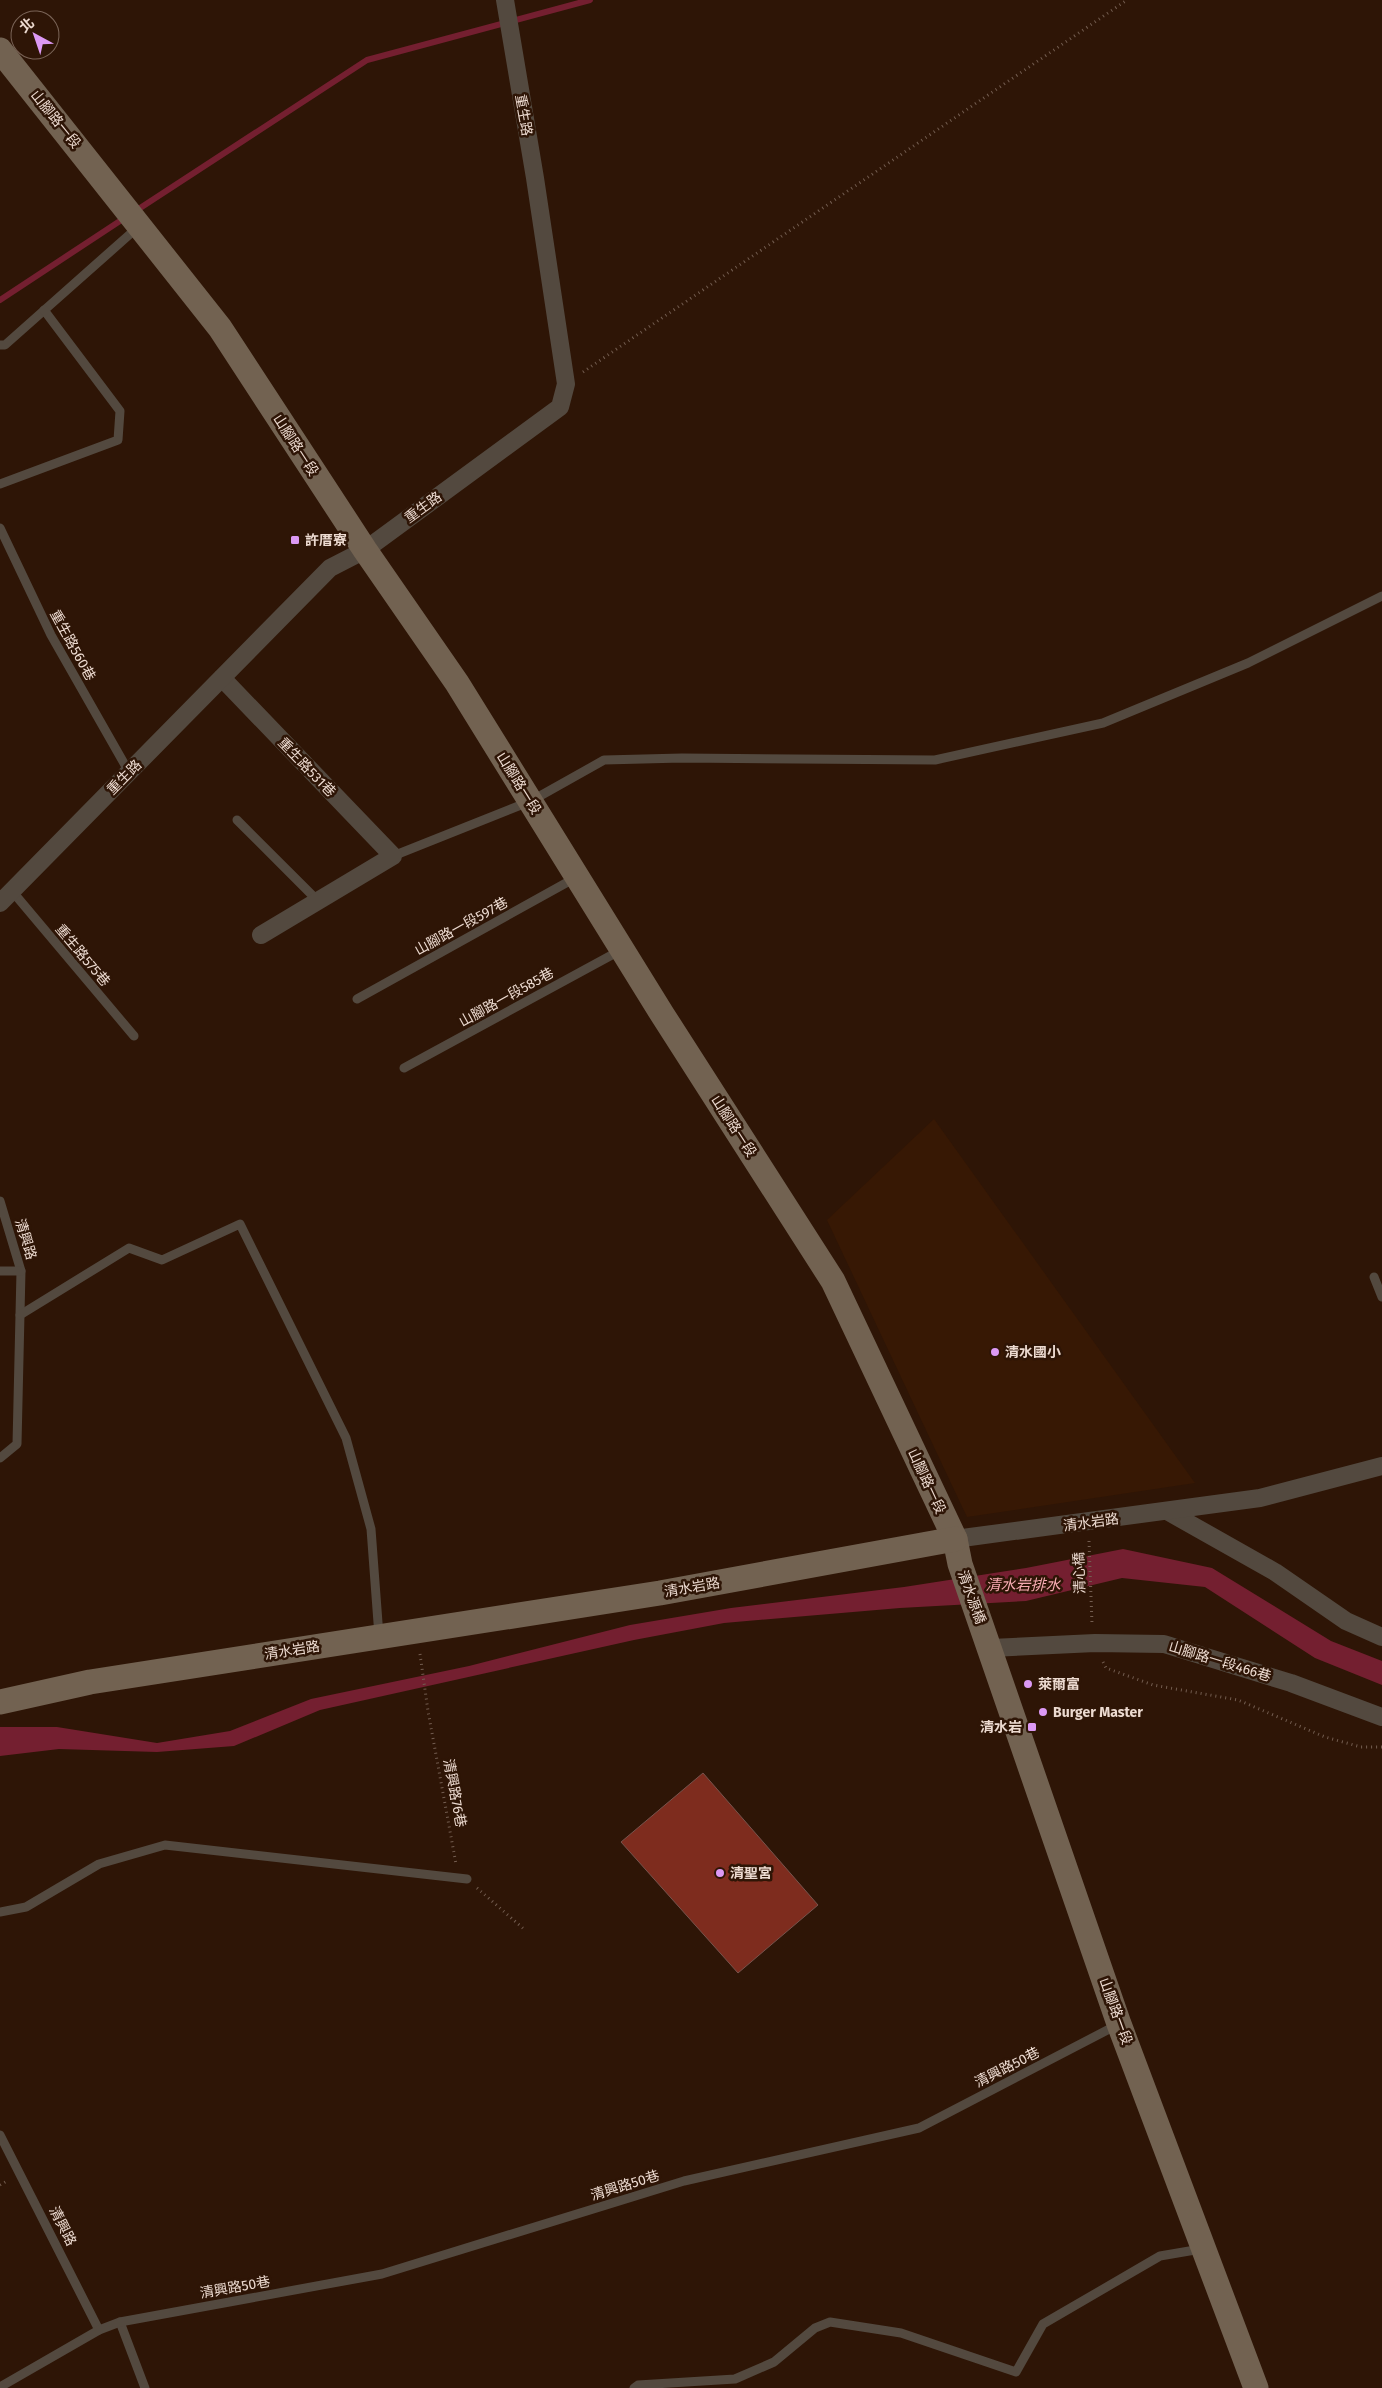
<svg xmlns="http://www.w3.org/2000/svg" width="1382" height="2388" viewBox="0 0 1382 2388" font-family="'Fira Sans','Noto Sans TC',sans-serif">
	<rect width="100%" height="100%" fill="#2e1506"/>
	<path fill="#371804" d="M934 1119 1195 1483 967 1517 827 1220Z"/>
	<path fill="#741f30" d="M1123 1549 1212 1568 1331 1641 1382 1661V1685L1315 1658 1205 1587 1122 1578 1026 1601 900 1608 724 1623 634 1640 320 1710 234 1746 157 1752 59 1749 0 1756V1727H57L157 1743 230 1731 311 1699 469 1666 630 1625 731 1608 904 1587 1026 1568Z"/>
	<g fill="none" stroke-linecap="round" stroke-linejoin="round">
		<g stroke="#741f30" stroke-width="6">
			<path d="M134 212 367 60 590 0"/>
			<path d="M0 300 126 217"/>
		</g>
	</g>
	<path fill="#7e2c1e" stroke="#77544d" d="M703 1773 818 1905 738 1973 621 1842Z"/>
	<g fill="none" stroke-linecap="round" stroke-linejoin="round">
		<g stroke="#735d50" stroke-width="3" stroke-dasharray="1 4" stroke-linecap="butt">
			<path d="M583 372 1127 0"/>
			<path d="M1089 1541 1092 1624"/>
			<path d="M420 1654 428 1711 456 1864"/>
			<path d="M1103 1662 1106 1668 1153 1685 1238 1700 1325 1737 1361 1747H1382"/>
			<path d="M477 1888 525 1930"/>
			<path d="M0 2185 7 2181"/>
		</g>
		<g stroke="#53493f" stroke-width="9">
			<path d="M0 345H5L138 227"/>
			<path d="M0 484 118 440 120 411 44 310"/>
			<path d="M0 528 51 635 129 772"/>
			<path d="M237 820 318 901"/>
			<path d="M393 856 531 801 604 760 682 758 935 760 1103 723 1248 663 1382 596"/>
			<path d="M12 891 134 1036"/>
			<path d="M357 999 575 878"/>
			<path d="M404 1068 621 950"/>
			<path d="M0 1201 21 1271 17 1444 0 1458"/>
			<path d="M0 1271H21"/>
			<path d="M1374 1277 1382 1297"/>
			<path d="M20 1315 129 1248 162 1260 240 1224 346 1438 371 1529 379 1636"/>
			<path d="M0 1912 26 1907 99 1864 165 1845 467 1879"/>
			<path d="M0 2135 99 2330"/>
			<path d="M120 2322 145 2388"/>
			<path d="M0 2387 99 2330 120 2322 382 2274 684 2181 919 2128 1117 2025"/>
			<path d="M634 2388 638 2385 735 2379 774 2362 815 2328 830 2322 901 2333 1016 2372 1043 2324 1160 2256 1201 2249"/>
		</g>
		<g stroke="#53493f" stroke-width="18">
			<path d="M222 678 393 856 261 935"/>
			<path d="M0 903 330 568 365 550 560 407 566 384 535 178 505 0"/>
			<path d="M1167 1511 1275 1572 1346 1621 1382 1637"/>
			<path d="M955 1539 1260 1498 1382 1466"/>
			<path d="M991 1648 1095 1643 1164 1644 1291 1683 1382 1717"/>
		</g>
		<g stroke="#726251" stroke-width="25">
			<path d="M0 50 220 328 365 550 457 683 662 1014 833 1281 955 1539 960 1564 1119 2024 1256 2388"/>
			<path d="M0 1702 90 1682 660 1593 955 1539"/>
		</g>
	</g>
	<g fill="#dc99f4" stroke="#2e1506" stroke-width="2">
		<rect x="290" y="535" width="10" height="10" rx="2.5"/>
		<circle cx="995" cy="1352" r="5"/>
		<circle cx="1028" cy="1684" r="5"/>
		<circle cx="1043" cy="1712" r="5"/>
		<rect x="1027" y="1722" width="10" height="10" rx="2.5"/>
		<circle cx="720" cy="1873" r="5"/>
	</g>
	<g text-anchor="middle" stroke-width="5" stroke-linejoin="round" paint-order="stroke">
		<g font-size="14" fill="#ecdad0" stroke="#2e1506">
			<text transform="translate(524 115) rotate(80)" y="5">重生路</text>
			<text transform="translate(56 119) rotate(51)" y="5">山腳路一段</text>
			<text transform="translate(296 445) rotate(57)" y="5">山腳路一段</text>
			<text transform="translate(423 507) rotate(-36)" y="5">重生路</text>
			<text transform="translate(73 645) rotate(61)" y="5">重生路560巷</text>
			<text transform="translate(307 767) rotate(46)" y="5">重生路531巷</text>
			<text transform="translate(124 777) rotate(-45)" y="5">重生路</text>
			<text transform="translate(519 783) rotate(58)" y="5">山腳路一段</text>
			<text transform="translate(461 926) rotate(-29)" y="5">山腳路一段597巷</text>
			<text transform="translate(83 955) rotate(50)" y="5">重生路575巷</text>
			<text transform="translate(506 997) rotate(-29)" y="5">山腳路一段585巷</text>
			<text transform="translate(734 1126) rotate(57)" y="5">山腳路一段</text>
			<text transform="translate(26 1239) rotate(73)" y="5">清興路</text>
			<text transform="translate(927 1481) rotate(65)" y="5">山腳路一段</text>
			<text transform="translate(1091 1522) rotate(-8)" y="5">清水岩路</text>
			<text transform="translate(1079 1573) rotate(-92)" y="5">清心橋</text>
			<text transform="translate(692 1587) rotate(-10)" y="5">清水岩路</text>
			<text transform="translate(972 1597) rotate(70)" y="5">清水源橋</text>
			<text transform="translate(292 1650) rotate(-9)" y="5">清水岩路</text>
			<text transform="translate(1220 1661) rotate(17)" y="5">山腳路一段466巷</text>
			<text transform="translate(455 1793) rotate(79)" y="5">清興路76巷</text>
			<text transform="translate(1116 2011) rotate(70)" y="5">山腳路一段</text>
			<text transform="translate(1007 2067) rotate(-27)" y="5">清興路50巷</text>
			<text transform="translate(625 2185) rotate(-17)" y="5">清興路50巷</text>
			<text transform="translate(63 2226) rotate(63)" y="5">清興路</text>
			<text transform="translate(235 2287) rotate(-10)" y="5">清興路50巷</text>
		</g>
		<g font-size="14" font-weight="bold" fill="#ecdad0" stroke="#2e1506" text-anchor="start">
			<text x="305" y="545">許厝寮</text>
			<text x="1005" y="1357">清水國小</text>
			<text x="1038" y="1689">萊爾富</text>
			<text x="1053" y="1717">Burger Master</text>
			<text x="1022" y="1732" text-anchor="end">清水岩</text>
			<text x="730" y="1878">清聖宮</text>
		</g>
		<g font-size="15" font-style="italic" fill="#f5aab1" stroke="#2e1506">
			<text x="1023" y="1590">清水岩排水</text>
		</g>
	</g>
	<g transform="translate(35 35) rotate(320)"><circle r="24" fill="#2e1506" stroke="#7a6457"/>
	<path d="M0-4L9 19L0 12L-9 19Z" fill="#dc99f4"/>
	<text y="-8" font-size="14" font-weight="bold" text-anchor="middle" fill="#ecdad0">北</text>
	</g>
</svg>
